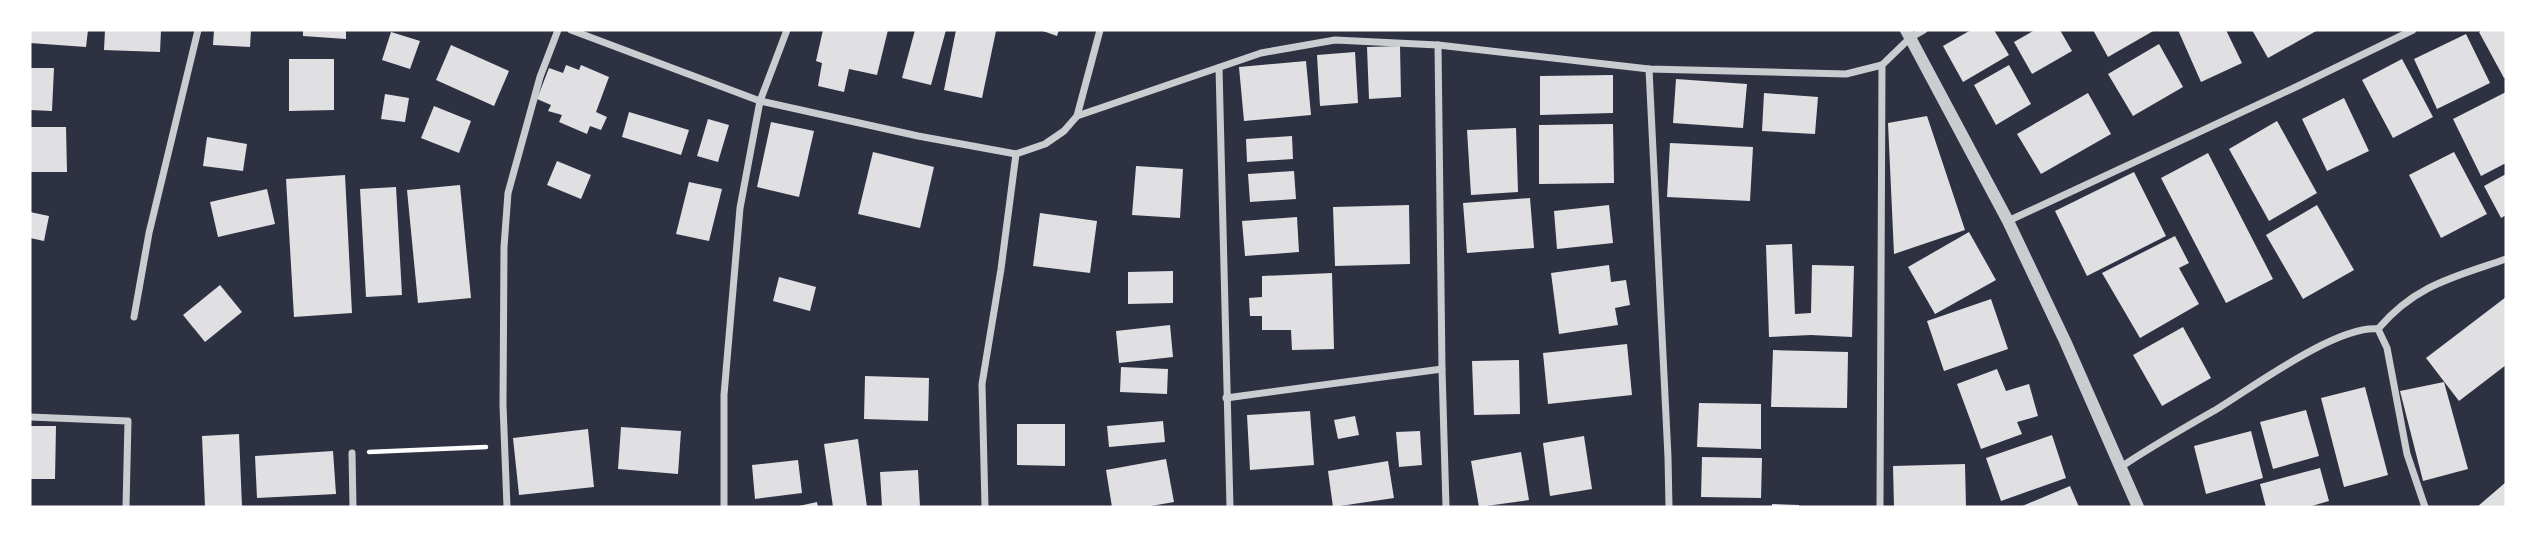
<svg xmlns="http://www.w3.org/2000/svg" width="2536" height="537" viewBox="0 0 2536 537" font-family="Mulish,sans-serif">
	<rect width="100%" height="100%" fill="#2d3142"/>
	<g fill="#e0e0e3">
		<path d="M31 30H88L86 47 30 43Z"/>
		<path d="M105 30H161L160 52 104 50Z"/>
		<path d="M214 30H251L250 47 213 45Z"/>
		<path d="M303 30H346V39L303 36Z"/>
		<path d="M823 30H888L877 75 849 69 844 92 818 86 822 63 816 61Z"/>
		<path d="M915 30H946L931 85 902 78Z"/>
		<path d="M956 30 996 31 982 98 944 90Z"/>
		<path d="M1040 30H1059L1057 36Z"/>
		<path d="M1971 30H1994L2009 55 1963 82 1943 46Z"/>
		<path d="M2035 30H2060L2072 51 2032 74 2014 42Z"/>
		<path d="M2093 30H2155L2108 57Z"/>
		<path d="M2178 30H2226L2242 63 2201 82Z"/>
		<path d="M2252 30H2318L2268 58Z"/>
		<path d="M2483 30H2506V77L2504 78 2479 32Z"/>
		<path d="M391 32 420 41 410 69 382 60Z"/>
		<path d="M2466 34 2490 83 2437 109 2414 59Z"/>
		<path d="M2159 44 2183 87 2133 116 2108 74Z"/>
		<path d="M451 45 509 71 494 106 436 80Z"/>
		<path d="M1400 46 1401 97 1369 99 1367 47Z"/>
		<path d="M1355 52 1358 103 1320 106 1317 55Z"/>
		<path d="M289 59H334V110L289 111Z"/>
		<path d="M2402 59 2433 117 2393 138 2362 80Z"/>
		<path d="M1306 61 1311 115 1244 121 1239 67Z"/>
		<path d="M566 65 579 70 581 65 609 77 596 112 607 117 601 130 590 126 587 134 559 122 562 115 548 111 551 105 537 99 549 68 563 73Z"/>
		<path d="M2009 65 2031 104 1996 125 1974 85Z"/>
		<path d="M30 68H54L52 111 30 110Z"/>
		<path d="M1613 75V113L1540 115V76Z"/>
		<path d="M1676 79 1747 84 1743 128 1673 123Z"/>
		<path d="M2506 92V163L2481 176 2453 119Z"/>
		<path d="M1764 93 1818 97 1815 134 1762 131Z"/>
		<path d="M2088 93 2111 134 2041 174 2017 134Z"/>
		<path d="M385 94 409 98 405 122 381 119Z"/>
		<path d="M2344 98 2369 151 2327 171 2302 119Z"/>
		<path d="M434 106 471 121 459 153 421 138Z"/>
		<path d="M629 112 689 130 681 155 622 137Z"/>
		<path d="M1927 116 1965 230 1894 254 1888 123Z"/>
		<path d="M708 119 729 125 718 162 697 156Z"/>
		<path d="M2277 121 2317 193 2269 221 2229 149Z"/>
		<path d="M771 122 814 131 799 197 757 187Z"/>
		<path d="M1613 124 1614 183 1539 184V125Z"/>
		<path d="M30 127H66L67 172H30Z"/>
		<path d="M1516 128 1518 192 1471 195 1467 130Z"/>
		<path d="M1292 136 1293 159 1247 162 1246 139Z"/>
		<path d="M207 137 247 144 243 171 203 166Z"/>
		<path d="M1670 143 1753 147 1750 201 1667 197Z"/>
		<path d="M873 152 934 167 920 228 858 214Z"/>
		<path d="M2454 152 2487 214 2441 238 2409 175Z"/>
		<path d="M2208 153 2273 279 2226 303 2161 178Z"/>
		<path d="M557 161 591 175 581 199 547 185Z"/>
		<path d="M1136 166 1183 169 1180 218 1132 215Z"/>
		<path d="M1294 171 1296 199 1250 202 1248 174Z"/>
		<path d="M2134 172 2166 236 2087 276 2055 211Z"/>
		<path d="M2506 174V215L2501 218 2484 186Z"/>
		<path d="M345 175 352 313 294 317 286 179Z"/>
		<path d="M689 182 722 189 709 241 676 234Z"/>
		<path d="M460 185 471 298 418 303 407 190Z"/>
		<path d="M396 187 402 295 366 297 360 189Z"/>
		<path d="M267 189 275 224 218 237 210 202Z"/>
		<path d="M1530 198 1534 248 1467 253 1463 203Z"/>
		<path d="M1409 205 1410 264 1335 266 1333 207Z"/>
		<path d="M1609 205 1613 243 1557 249 1554 211Z"/>
		<path d="M2317 205 2354 270 2303 299 2266 235Z"/>
		<path d="M30 212 49 216 44 241 30 238Z"/>
		<path d="M1040 213 1097 221 1090 273 1033 266Z"/>
		<path d="M1297 217 1299 252 1245 256 1242 221Z"/>
		<path d="M1969 232 1996 280 1935 314 1908 267Z"/>
		<path d="M2175 236 2189 263 2179 268 2199 304 2140 338 2102 273Z"/>
		<path d="M1792 244 1795 314 1811 313 1812 265 1854 266 1852 337 1811 335 1769 337 1766 245Z"/>
		<path d="M1609 265 1611 282 1626 280 1630 305 1615 308 1618 325 1559 334 1551 273Z"/>
		<path d="M1173 271V303L1128 304V272Z"/>
		<path d="M1332 273 1334 349 1292 350 1291 330H1262V316H1250L1249 298 1262 297V276Z"/>
		<path d="M779 277 816 287 810 311 773 301Z"/>
		<path d="M220 285 242 312 205 342 183 315Z"/>
		<path d="M2506 297V365L2459 401 2426 358Z"/>
		<path d="M1991 299 2008 349 1944 371 1927 321Z"/>
		<path d="M1170 325 1173 357 1119 363 1116 331Z"/>
		<path d="M2183 327 2211 378 2162 406 2133 355Z"/>
		<path d="M1627 344 1632 395 1548 404 1543 353Z"/>
		<path d="M1773 350 1848 352 1847 408 1771 407Z"/>
		<path d="M1519 360 1520 414 1474 415 1472 361Z"/>
		<path d="M1121 367 1168 369 1167 394 1120 392Z"/>
		<path d="M1997 369 2006 391 2029 384 2038 416 2017 422 2022 434 1981 449 1957 384Z"/>
		<path d="M865 376 929 378 928 421 864 419Z"/>
		<path d="M2444 382 2468 469 2423 481 2400 391Z"/>
		<path d="M2365 387 2388 475 2344 487 2321 398Z"/>
		<path d="M1699 403 1761 404V449L1697 447Z"/>
		<path d="M2306 410 2319 456 2273 469 2260 422Z"/>
		<path d="M1310 411 1314 465 1250 470 1247 415Z"/>
		<path d="M1355 416 1359 435 1338 439 1334 420Z"/>
		<path d="M1163 421 1165 442 1109 447 1107 426Z"/>
		<path d="M1017 424H1065V466L1017 465Z"/>
		<path d="M30 426H56L55 479H30Z"/>
		<path d="M621 427 681 431 678 474 618 469Z"/>
		<path d="M588 429 594 487 519 495 513 438Z"/>
		<path d="M1420 431 1422 465 1399 467 1396 432Z"/>
		<path d="M2251 431 2263 478 2206 494 2194 446Z"/>
		<path d="M239 434 242 507H205L202 436Z"/>
		<path d="M2052 435 2066 478 2001 501 1986 458Z"/>
		<path d="M1584 436 1592 489 1550 496 1543 443Z"/>
		<path d="M858 439 867 507H833L824 444Z"/>
		<path d="M333 451 336 494 257 498 255 456Z"/>
		<path d="M1521 452 1529 500 1479 507 1471 461Z"/>
		<path d="M1702 457 1762 458 1761 498 1701 497Z"/>
		<path d="M1166 459 1174 502 1145 507H1112L1106 470Z"/>
		<path d="M798 460 802 493 755 499 752 465Z"/>
		<path d="M1388 461 1394 498 1333 507 1328 471Z"/>
		<path d="M1965 464 1966 507H1894L1893 466Z"/>
		<path d="M2320 468 2329 501 2308 507H2266L2260 484Z"/>
		<path d="M918 470 920 507H882L880 472Z"/>
		<path d="M2506 482V507H2477Z"/>
		<path d="M2070 486 2079 507H2020Z"/>
		<path d="M817 502 818 507H799V506Z"/>
		<path d="M1772 504 1799 505V507H1772Z"/>
	</g>
	<g fill="none" stroke-linecap="round" stroke-linejoin="round">
		<path stroke="#fff" stroke-width="4.5" d="M369 452 486 447"/>
		<g stroke="#caccd0" stroke-width="7">
			<path d="M571 30 760 101 918 136 1016 154 1045 144 1064 131 1077 116 1100 30"/>
			<path d="M1219 68 1230 507"/>
			<path d="M1649 69 1668 457 1669 507"/>
			<path d="M1077 116 1261 53 1335 40 1438 45 1649 69 1846 74 1882 65 1910 38 1924 30"/>
			<path d="M2008 221 2300 85 2413 30"/>
			<path d="M134 317 149 233 198 30"/>
			<path d="M2378 329C2415 285 2454 277 2506 259"/>
			<path d="M1442 369 1446 507"/>
			<path d="M1226 398 1442 369 1438 45"/>
			<path d="M30 417 128 421 126 507"/>
			<path d="M352 453 353 507"/>
			<path d="M2121 467C2152 446 2184 428 2217 409 2253 387 2337 325 2378 329L2387 348 2407 454 2425 507"/>
			<path d="M507 507 503 405 504 247 508 193 540 77 558 30"/>
			<path d="M724 507V395L740 208 760 101 787 30"/>
			<path d="M985 507 982 384 1001 269 1016 154"/>
			<path d="M1880 507 1882 65"/>
		</g>
		<path stroke="#caccd0" stroke-width="12" d="M1906 30 2008 221 2065 341 2138 507"/>
	</g>
	<rect width="2536" height="537" fill="none" stroke="#ffffff" stroke-width="63"/>
</svg>
